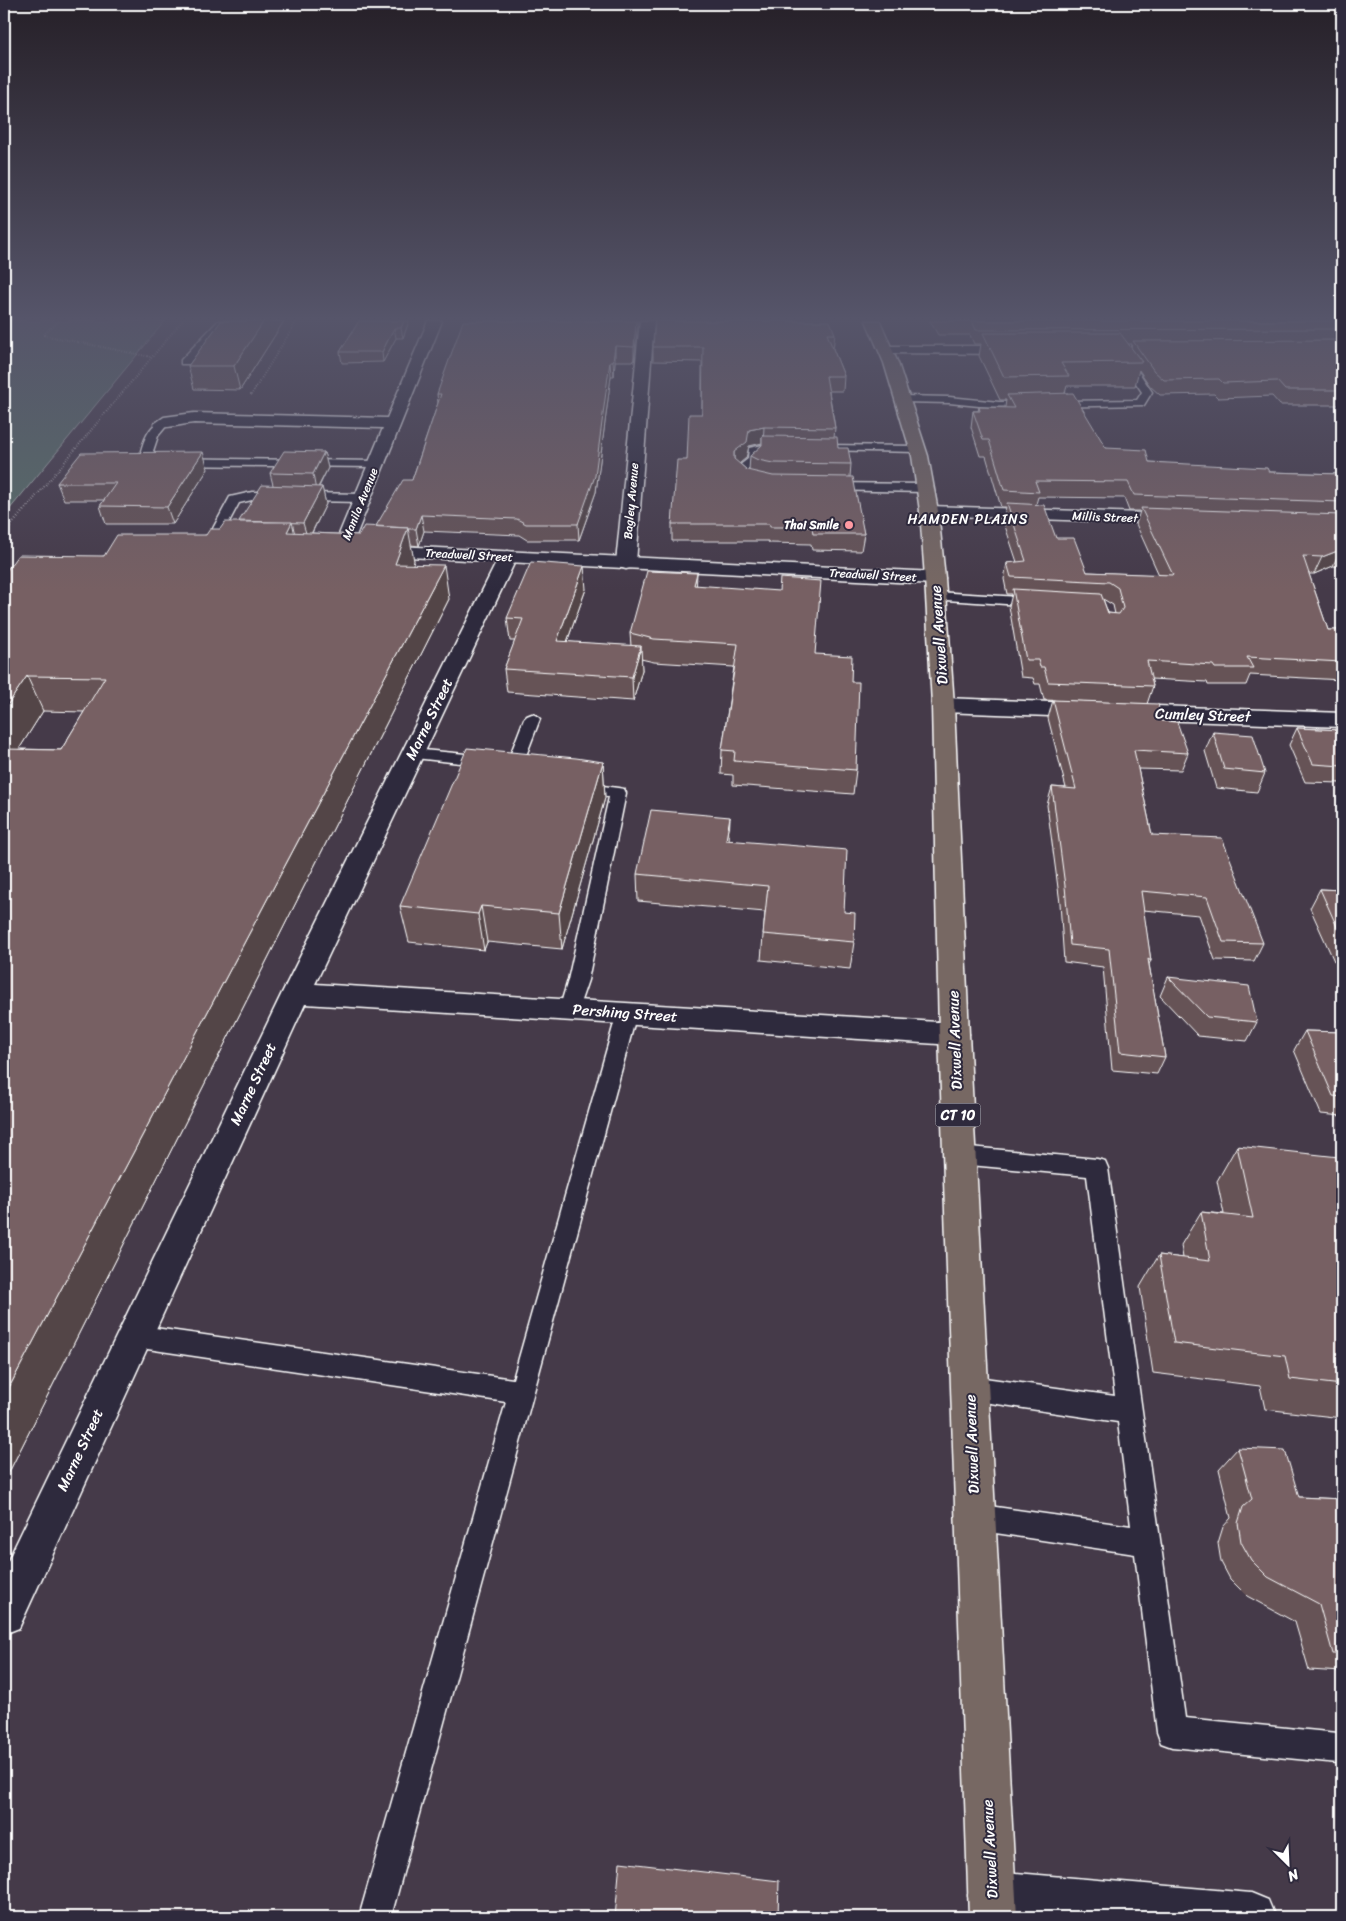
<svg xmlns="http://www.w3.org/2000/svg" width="1346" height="1921" viewBox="0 0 1346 1921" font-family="Sriracha,sans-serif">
	<rect width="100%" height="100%" fill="#453a49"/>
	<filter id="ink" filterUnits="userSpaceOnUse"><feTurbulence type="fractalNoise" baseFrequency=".02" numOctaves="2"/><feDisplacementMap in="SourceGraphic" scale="10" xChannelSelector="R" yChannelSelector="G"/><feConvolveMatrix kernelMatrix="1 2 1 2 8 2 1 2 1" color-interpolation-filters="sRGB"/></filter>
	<g filter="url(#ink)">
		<path fill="#596e68" stroke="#acb6b4" d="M4 321H165L4 516Z"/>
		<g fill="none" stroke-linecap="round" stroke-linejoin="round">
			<g stroke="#fff" stroke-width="3">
				<g id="service">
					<path d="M218 321H228L189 364H181V360Z"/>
					<path d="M1124 355 1128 356 1152 392 1144 405 999 408 949 403 903 402 898 399 903 396 949 397 999 402 1137 400 1142 392 1119 358Z"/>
					<path d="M162 421 168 424 158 436 153 451 163 458 377 461 383 464 377 467 163 465 150 461 141 451C144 440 150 424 162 421Z"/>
					<path d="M763 445H783L789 448 783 451 759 452 760 460 747 470V475L760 483 754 487C744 484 735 481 735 469L748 459 749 448Z"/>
					<path d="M823 445 918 446 924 449 918 452 819 450 817 448 819 446Z"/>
					<path d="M829 483 925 484 931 488 925 492 825 490 823 487 825 484Z"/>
					<path d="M252 492 363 494 369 498 363 502 252 500 239 503 214 550H204L203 547 230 497Z"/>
					<path d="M936 592 1035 598 1042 602 1035 606 931 599 929 596Z"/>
					<path d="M532 714 537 716 540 719 522 766 520 770H508L506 766 524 719 527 716Z"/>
					<path d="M412 749 487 756 493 758 495 761 493 764 487 766 406 757 404 754 406 751Z"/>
					<path d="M580 783 618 788 624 789 626 793 588 980 576 1015 569 1017 562 1015 559 1010 568 980 609 797 574 792 572 788 574 784Z"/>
					<path d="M627 1006 634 1008 637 1013 391 1917H359L506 1402 134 1347 125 1344 122 1336 125 1328 134 1325 513 1379 617 1013 620 1008Z"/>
					<path d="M959 1146 1097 1159 1105 1161 1108 1168 1185 1718 1338 1733 1342 1735V1761L1338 1763 1172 1747 1161 1743 1157 1732 1135 1554 975 1530 966 1526 962 1517 966 1508 975 1504 1131 1526 1118 1422 970 1400 961 1397 958 1388 961 1379 970 1376 1115 1396 1087 1176 959 1164 951 1161 948 1155 951 1149Z"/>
				</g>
			</g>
			<g stroke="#fff" stroke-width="3">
				<g id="minor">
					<path d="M428 321H442L349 553 342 555 335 553 333 549 383 428 194 423C184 424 163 429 156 427L154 424 164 417 194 413 387 418Z"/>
					<path d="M640 321H654L636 563 633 567 626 569 619 567 616 563Z"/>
					<path d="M886 346H1017L1022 347 1024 350 1022 353 1017 354 881 353 879 350 881 347Z"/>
					<path d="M929 506 1175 514 1181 515 1184 519 1181 523 1175 524 923 515 920 511 923 507Z"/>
					<path d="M508 551 515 553 517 557 315 984 954 1023 964 1026 969 1034 964 1042 954 1045 305 1004 19 1628 4 1634V1569L282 993 499 557 501 553Z"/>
					<path d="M943 698 1342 713V727L943 712 935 710 932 705 935 700Z"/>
					<path d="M992 1871 1251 1893 1268 1900 1275 1917H989L975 1912 968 1895 975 1878Z"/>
				</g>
			</g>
			<g stroke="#fff" stroke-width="3">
				<path id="tertiary" d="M376 545 935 572 942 574 945 578 942 582 935 584 369 555 367 551 369 547Z"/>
			</g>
			<g stroke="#fff" stroke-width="3">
				<path id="primary" d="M866 321H880L898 363 928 456 938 511 945 578 954 705 969 1034 1017 1917H969L939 1034 932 705 925 578 920 511 912 456 884 363Z"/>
			</g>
			<g stroke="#fff" stroke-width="2" stroke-dasharray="0.5 2" stroke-linecap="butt">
				<path d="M59 321 43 335 151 357"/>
				<path d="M251 395 297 321"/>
				<path d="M28 506 182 321"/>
			</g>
			<path stroke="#fff" stroke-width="2.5" stroke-dasharray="0.5 2.5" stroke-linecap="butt" d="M4 534 29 504"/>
			<use href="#service" fill="#2f2a3d" fill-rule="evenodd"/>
			<use href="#minor" fill="#2f2a3d" fill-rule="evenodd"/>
			<use href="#tertiary" fill="#2f2a3d" fill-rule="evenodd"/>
			<use href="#primary" fill="#776864" fill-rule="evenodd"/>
		</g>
		<g fill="#665356" stroke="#fff" fill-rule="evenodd">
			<path d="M221 321H284L240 390 194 389 188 366Z"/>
			<path d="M359 321H409L403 338H396L383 362 342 363 340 352Z"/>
			<path d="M638 321 634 361H615L614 376H611L596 492 579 540H527L519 535 424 531 419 546 411 545 414 561 412 564 449 599 4 1482V574L104 556 206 535 220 529 239 522 273 485 270 473 324 452 328 468 319 487H322L326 504 312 533 359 535 376 526 412 480 438 403 437 394ZM43 711 84 712 61 750 19 749Z"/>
			<path d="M655 321 835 334 833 349 844 376 843 391H829L835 428 834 437 838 448 851 464 850 477 864 534 861 551 812 550 811 544 769 543 768 541H672V524L687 460 702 414V362L653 361V347ZM762 443V445L750 456 749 470H747L739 463 746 458 749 446Z"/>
			<path d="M930 321H1342V405H1280L1272 396 1218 398 1214 394 1160 395 1150 386 1139 370 1135 386H1067L1065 393 1106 448 1149 462 1269 472 1342 474V567L1333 566 1314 574H1309L1328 630H1342V680L1250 675 1246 685H1208L1207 682 1151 679 1153 686 1147 704 1044 700 1040 684H1035L1033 678 1021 677 1009 606 1012 594H1007L1004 579 1007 563 1017 562 1003 520 1006 507H1001L986 456H980L971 427 973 411H978L979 407H1005L1006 400H1000L979 356 981 344H974L970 335H938ZM1128 344H1132L1131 348ZM1038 497 1124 498 1129 511H1140L1136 524 1159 575 1087 572 1056 538 1036 504ZM1103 599 1113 605 1115 614 1108 613Z"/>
			<path d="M208 469 173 524H106L100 506 104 500H64L57 483Z"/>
			<path d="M696 585 815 654 851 682 856 770 853 794 733 785V775L721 774 722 750 734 667 654 662 641 659 642 670 633 701 507 692 504 669 515 641H510L507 618 586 589 567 642 631 646 630 633Z"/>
			<path d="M1053 700 1162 721 1188 753 1181 770 1138 769 1152 835 1263 943 1254 961 1215 960 1199 915 1143 910 1151 961 1149 964 1165 1057 1157 1074 1112 1070 1103 967 1064 962 1060 903 1047 805 1052 787 1066 788 1048 718Z"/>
			<path d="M1297 728 1342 730V783L1305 782 1289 745Z"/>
			<path d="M1213 732 1265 773 1257 792 1216 788 1205 751Z"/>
			<path d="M603 762 605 798 562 949 487 942 484 950 409 942 400 906Z"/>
			<path d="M729 840 844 912 854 942 850 969 761 960 765 912 638 901 637 874Z"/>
			<path d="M1320 889 1342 890V962L1334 961 1310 908Z"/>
			<path d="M1168 977 1257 1022 1247 1041 1198 1036 1160 996Z"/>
			<path d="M1305 1031 1342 1032V1116L1321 1114 1294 1050Z"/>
			<path d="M1237 1146 1342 1168V1418L1265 1409 1260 1386 1153 1373 1140 1287 1159 1255 1183 1258 1181 1245 1201 1212 1224 1214 1217 1181Z"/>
			<path d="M1238 1448 1299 1497 1342 1499V1672L1309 1670 1295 1622 1247 1596 1230 1579 1221 1562 1218 1543 1223 1527 1231 1518 1219 1469Z"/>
		</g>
		<g fill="#534446" stroke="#fff">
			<path d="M264 321H284L240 390 234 366Z"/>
			<path d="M404 321H409L403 338 401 328Z"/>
			<path d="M636 321H638L634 361V347Z"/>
			<path d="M394 328 396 338 383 362 382 352Z"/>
			<path d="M615 346V361L614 376 613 361Z"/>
			<path d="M610 361 611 376 596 492 579 540 578 524Z"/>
			<path d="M764 427 763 443 762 437V443L749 446 746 458 734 468V452L749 430Z"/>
			<path d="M203 452 208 469 173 524 167 507Z"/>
			<path d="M324 452 328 468 316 491 313 474Z"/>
			<path d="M322 487 326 504 308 540 303 523Z"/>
			<path d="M421 515 424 531 419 546 416 529Z"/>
			<path d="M292 522 300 556 287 532Z"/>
			<path d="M408 528 414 561 401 598 395 564Z"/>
			<path d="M1340 550 1333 566 1314 574 1322 557Z"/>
			<path d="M444 565 449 599 4 1482V1397Z"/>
			<path d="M584 566 586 589 559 664 557 641Z"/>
			<path d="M697 573 696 596 694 585Z"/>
			<path d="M641 646 642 670 633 701 632 677Z"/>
			<path d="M27 676 43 711 4 773V710Z"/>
			<path d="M603 762 605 798 562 949 559 913Z"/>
			<path d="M730 817 729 843 726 840Z"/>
			<path d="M481 906 487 942 484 950 478 914Z"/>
		</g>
		<g fill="#776164" stroke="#fff">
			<path d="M221 321H264L234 366H188Z"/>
			<path d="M359 321H404L401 328H394L382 352H340Z"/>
			<path d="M463 321H636L634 347 615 346 613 361H610L595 476 578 524H526L517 519 421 515 416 529H407L408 528 376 526 403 480H412L441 394H437L443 377Z"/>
			<path d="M655 321H830L835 334H827L844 376H826L835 428 764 427 749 430 747 442 734 452V459L747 470 773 476 853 477 864 534H813L812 527H770L769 524H672L677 460H687L689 414H702L703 347H653Z"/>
			<path d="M958 321H1342V329L976 330 972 321Z"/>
			<path d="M983 333H1120L1142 362 1061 363 1069 376 1004 377Z"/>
			<path d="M1342 340V390H1285L1277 381 1223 383 1219 379 1164 380 1154 371 1133 341Z"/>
			<path d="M1073 393 1106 448 1146 450 1149 462 1267 468 1269 472 1342 474V502L1134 495 1128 482 1035 481 1039 492 1004 490 989 440H983L973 411H980L979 407 1014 408 1007 395Z"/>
			<path d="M764 436 837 437 838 448H848L851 464 773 463 758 460 750 456 762 445V437Z"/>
			<path d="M284 451 324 452 313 474 270 473Z"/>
			<path d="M203 452 167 507 100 506 116 483H57L81 453Z"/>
			<path d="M262 485 322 487 303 523 239 521Z"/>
			<path d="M1007 503 1044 505 1056 538H1074L1087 572 1173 575 1141 508 1342 515V550H1340L1322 557 1303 556 1328 630H1342V662L1247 657 1253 668H1215L1213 665 1147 661 1153 686 1048 682 1044 667H1040L1038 660H1026L1013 589 1101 594 1108 613 1119 614 1123 608 1118 588 1109 582 1011 577 1007 563 1026 561Z"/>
			<path d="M225 522H292L287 532 359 535 364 526 408 528 395 564 444 565 4 1397V749L61 750 105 677 27 676 4 710V574L18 555 104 556 117 535H206L210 529H220Z"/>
			<path d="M531 562 584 566 557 641 641 646 632 677 504 669 523 619 507 618Z"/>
			<path d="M647 571 697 573 694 585 779 591 780 578 821 581 815 654 852 656 851 682H859L856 770 734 761 735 751 722 750 738 644 654 639 630 633Z"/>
			<path d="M1053 700 1158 704 1162 721 1177 722 1188 753 1134 750 1152 835 1222 838 1263 943 1223 942 1207 897 1141 891 1151 961 1148 959 1165 1057 1120 1052 1109 949 1070 945 1065 886 1052 787 1076 789Z"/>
			<path d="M1297 728 1342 730V766L1313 764Z"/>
			<path d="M1213 732 1253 735 1265 773 1224 769Z"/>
			<path d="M467 748 576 758 603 762 559 913 481 906 478 914 400 906Z"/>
			<path d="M651 810 730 817 726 840 847 850 844 912 855 913 854 942 763 934 768 886 637 874Z"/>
			<path d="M1320 889 1342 890V938Z"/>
			<path d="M1168 977 1249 986 1257 1022 1207 1017Z"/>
			<path d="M1305 1031 1342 1032V1097L1333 1096Z"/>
			<path d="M1237 1146 1339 1157 1342 1168V1385L1290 1379 1285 1356 1174 1343 1159 1255 1210 1261 1201 1212 1253 1218Z"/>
			<path d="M1238 1448 1285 1450 1299 1497 1342 1499V1654H1333L1319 1604 1268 1577 1251 1560 1241 1542 1238 1523 1243 1507 1252 1499Z"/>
			<path d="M620 1862 779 1881 778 1917H615Z"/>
		</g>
	</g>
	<linearGradient id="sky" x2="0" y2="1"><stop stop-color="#262028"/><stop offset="0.54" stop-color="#56556a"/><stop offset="1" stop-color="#56556a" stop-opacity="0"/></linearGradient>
	<rect width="1346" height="590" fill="url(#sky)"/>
	<circle fill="#ff9aa2" stroke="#2f2a3d" stroke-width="2" cx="849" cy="525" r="5"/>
	<g text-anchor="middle" stroke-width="4" stroke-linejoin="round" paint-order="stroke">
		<g font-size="12" fill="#fff" stroke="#2f2a3d">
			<text transform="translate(631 501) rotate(-85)" y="4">Bagley Avenue</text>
			<text transform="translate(360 504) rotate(-68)" y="4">Manila Avenue</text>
			<text transform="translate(1105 517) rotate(2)" y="4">Millis Street</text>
			<text transform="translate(469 555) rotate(3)" y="4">Treadwell Street</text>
			<text transform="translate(873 575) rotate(3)" y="4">Treadwell Street</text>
		</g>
		<g font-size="12" font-weight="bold" fill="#fff" stroke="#2f2a3d" text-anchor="end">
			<text x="839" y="529">Thai Smile</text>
		</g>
		<g font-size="14" letter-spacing="1" fill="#fff" stroke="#2f2a3d">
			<text x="968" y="524">HAMDEN PLAINS</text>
		</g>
		<rect fill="#2f2a3d" stroke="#c1bfc5" stroke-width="1" x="935.5" y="1103.5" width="45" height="23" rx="4"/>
		<g font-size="14" font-weight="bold" fill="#fff">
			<text x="958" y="1120">CT 10</text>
		</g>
		<g font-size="15" fill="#fff" stroke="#2f2a3d">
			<text transform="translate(939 635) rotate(-94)" y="5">Dixwell Avenue</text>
			<text transform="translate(1203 715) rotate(2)" y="5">Cumley Street</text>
			<text transform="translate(429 719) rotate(-64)" y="5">Marne Street</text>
			<text transform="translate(625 1013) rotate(4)" y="5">Pershing Street</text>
			<text transform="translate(955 1040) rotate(-92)" y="5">Dixwell Avenue</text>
			<text transform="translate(253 1084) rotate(-65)" y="5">Marne Street</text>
			<text transform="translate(972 1444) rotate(-92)" y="5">Dixwell Avenue</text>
			<text transform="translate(80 1450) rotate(-65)" y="5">Marne Street</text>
			<text transform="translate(990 1849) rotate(-93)" y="5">Dixwell Avenue</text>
		</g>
	</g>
	<rect width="1346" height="1921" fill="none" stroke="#2f2a3d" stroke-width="20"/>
	<rect x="10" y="10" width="1326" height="1901" fill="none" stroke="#fff" stroke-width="2" filter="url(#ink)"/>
	<g transform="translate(1288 1864) rotate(156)" stroke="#2f2a3d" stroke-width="4" paint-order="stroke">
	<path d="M0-4L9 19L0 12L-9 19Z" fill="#ffffff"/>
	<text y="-8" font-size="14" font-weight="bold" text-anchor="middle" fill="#ffffff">N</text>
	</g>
</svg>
